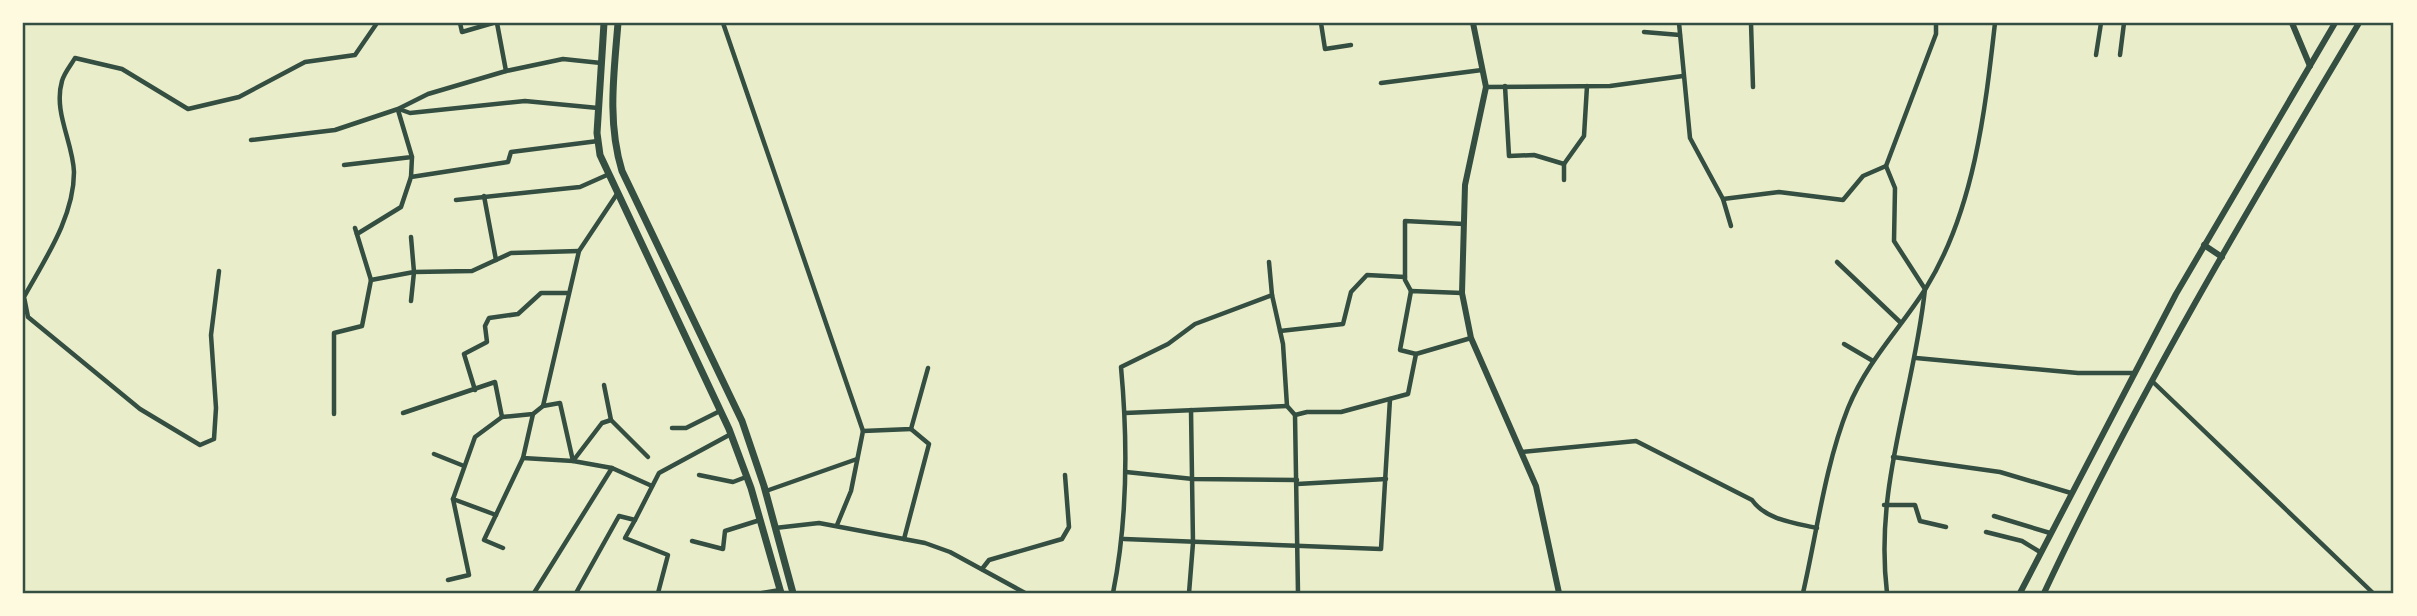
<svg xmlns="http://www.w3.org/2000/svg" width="2417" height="616" viewBox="0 0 2417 616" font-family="'Titillium Web',sans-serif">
	<rect width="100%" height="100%" fill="#e9edc9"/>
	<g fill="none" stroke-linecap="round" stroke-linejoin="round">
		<g stroke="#344e41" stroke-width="4.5">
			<path d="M460 23 462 32 493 23"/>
			<path d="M497 23 506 71"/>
			<path d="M723 23 863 431"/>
			<path d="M1321 23 1325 49 1351 45"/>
			<path d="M1679 23 1690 138 1723 199 1731 226"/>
			<path d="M1751 23 1753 87"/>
			<path d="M1644 32 1680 35"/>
			<path d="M2096 55 2101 23"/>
			<path d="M2120 55 2124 23"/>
			<path d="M1381 83 1482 70"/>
			<path d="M1505 86 1509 156 1534 155 1564 164"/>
			<path d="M1486 87 1610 86 1683 76"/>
			<path d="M399 109 410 113 525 101 598 108"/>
			<path d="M251 140 335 130 398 109 428 94 506 71 563 59 601 63"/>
			<path d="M344 165 412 157 398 110"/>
			<path d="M411 177 412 157"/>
			<path d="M1564 180V164L1584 136 1587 86"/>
			<path d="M484 196 496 260"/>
			<path d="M1723 199 1779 192 1843 200 1863 176 1886 166"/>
			<path d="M456 200 580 187 607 175"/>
			<path d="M355 228 371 280"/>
			<path d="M357 234 401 207 411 177 508 162 511 152 598 141"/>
			<path d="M1269 262 1272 295 1283 344 1287 406 1295 415 1298 593"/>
			<path d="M1837 262 1900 322"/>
			<path d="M219 271 211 335 216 408 214 439 200 445 140 409 28 317 24 297C45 259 74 217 74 172 73 142 53 112 62 81 64 73 71 65 75 58L122 69 188 109 239 97 305 62 355 55 377 23"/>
			<path d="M1411 291 1405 280V221L1464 224"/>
			<path d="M411 301 414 272 472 271 511 253 579 251"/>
			<path d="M1280 331 1343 324 1351 292 1367 275 1405 277"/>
			<path d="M1844 344 1873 361"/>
			<path d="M1416 354 1400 350 1411 291 1462 293"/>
			<path d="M1916 358 2078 373H2134"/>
			<path d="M2152 381 2373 593"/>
			<path d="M604 385 611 420"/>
			<path d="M475 390 464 354 487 342 485 326 489 318 518 314 541 293H567"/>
			<path d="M543 406 579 251 617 194"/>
			<path d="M403 413 495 382 502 417"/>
			<path d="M1125 413 1287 406"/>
			<path d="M334 414V333L362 326 371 280 414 272 411 237"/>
			<path d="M533 414 523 458 573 461 602 423 611 420 648 457"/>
			<path d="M1295 415 1307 412H1341L1408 394 1416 354 1471 338"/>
			<path d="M672 428H686L720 411"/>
			<path d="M1521 452 1636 441 1752 500C1766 520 1795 523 1817 528"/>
			<path d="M434 454 464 466"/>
			<path d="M1893 457 2000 472 2071 493"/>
			<path d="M1126 472 1193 479 1297 480"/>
			<path d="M699 475 733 482 746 477"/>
			<path d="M1297 484 1386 479"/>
			<path d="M766 491 857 459"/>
			<path d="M1884 505H1915L1920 521 1946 527"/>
			<path d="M496 515 453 499 475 437 502 417 533 414 543 406 560 403 573 461 612 468"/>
			<path d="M1994 516 2050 533"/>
			<path d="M635 520 659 473 731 434"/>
			<path d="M837 525 851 491 863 431 911 429 928 368"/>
			<path d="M775 528 819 523 925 543 950 552 1025 593"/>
			<path d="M1986 532 2022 541 2040 552"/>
			<path d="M904 539 929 444 911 429"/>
			<path d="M1124 539 1381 549 1390 399"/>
			<path d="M692 541 723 549 725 531 760 520"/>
			<path d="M503 548 484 540 523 458"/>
			<path d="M982 569 989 560 1062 539 1069 527 1065 475"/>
			<path d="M448 580 469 575 453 499"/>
			<path d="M534 593 612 468 652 486"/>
			<path d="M576 593 619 516 635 520 625 538 668 555 658 593"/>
			<path d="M762 593 780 590"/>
			<path d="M1113 593C1128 518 1128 443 1121 367L1168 344 1195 324 1272 295"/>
			<path d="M1189 593 1193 543 1191 410"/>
			<path d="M1803 593C1817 532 1825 466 1848 408 1868 360 1900 329 1926 288 1974 210 1985 112 1995 23"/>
			<path d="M1887 593C1874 485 1914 394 1925 289L1894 241 1895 188 1886 166 1936 34V23"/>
		</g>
		<g stroke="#344e41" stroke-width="6">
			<path d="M1473 23 1486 87 1465 185 1462 293 1471 338 1536 486 1559 593"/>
			<path d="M2292 23 2310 66"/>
			<path d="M2204 245 2222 257"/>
			<path d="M2020 593 2176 294 2335 23"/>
			<path d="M2044 593C2136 397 2248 209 2359 23"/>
		</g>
		<g stroke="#344e41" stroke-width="7">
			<path d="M604 23 597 133 600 155 729 429 751 488 781 593"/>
			<path d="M618 23C614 73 607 122 622 171L742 421 764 486 793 593"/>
		</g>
	</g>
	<rect width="2417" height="616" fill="none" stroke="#fefae0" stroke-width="49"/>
	<rect x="24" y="24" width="2368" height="568" fill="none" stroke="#344e41" stroke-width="2.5"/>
</svg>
